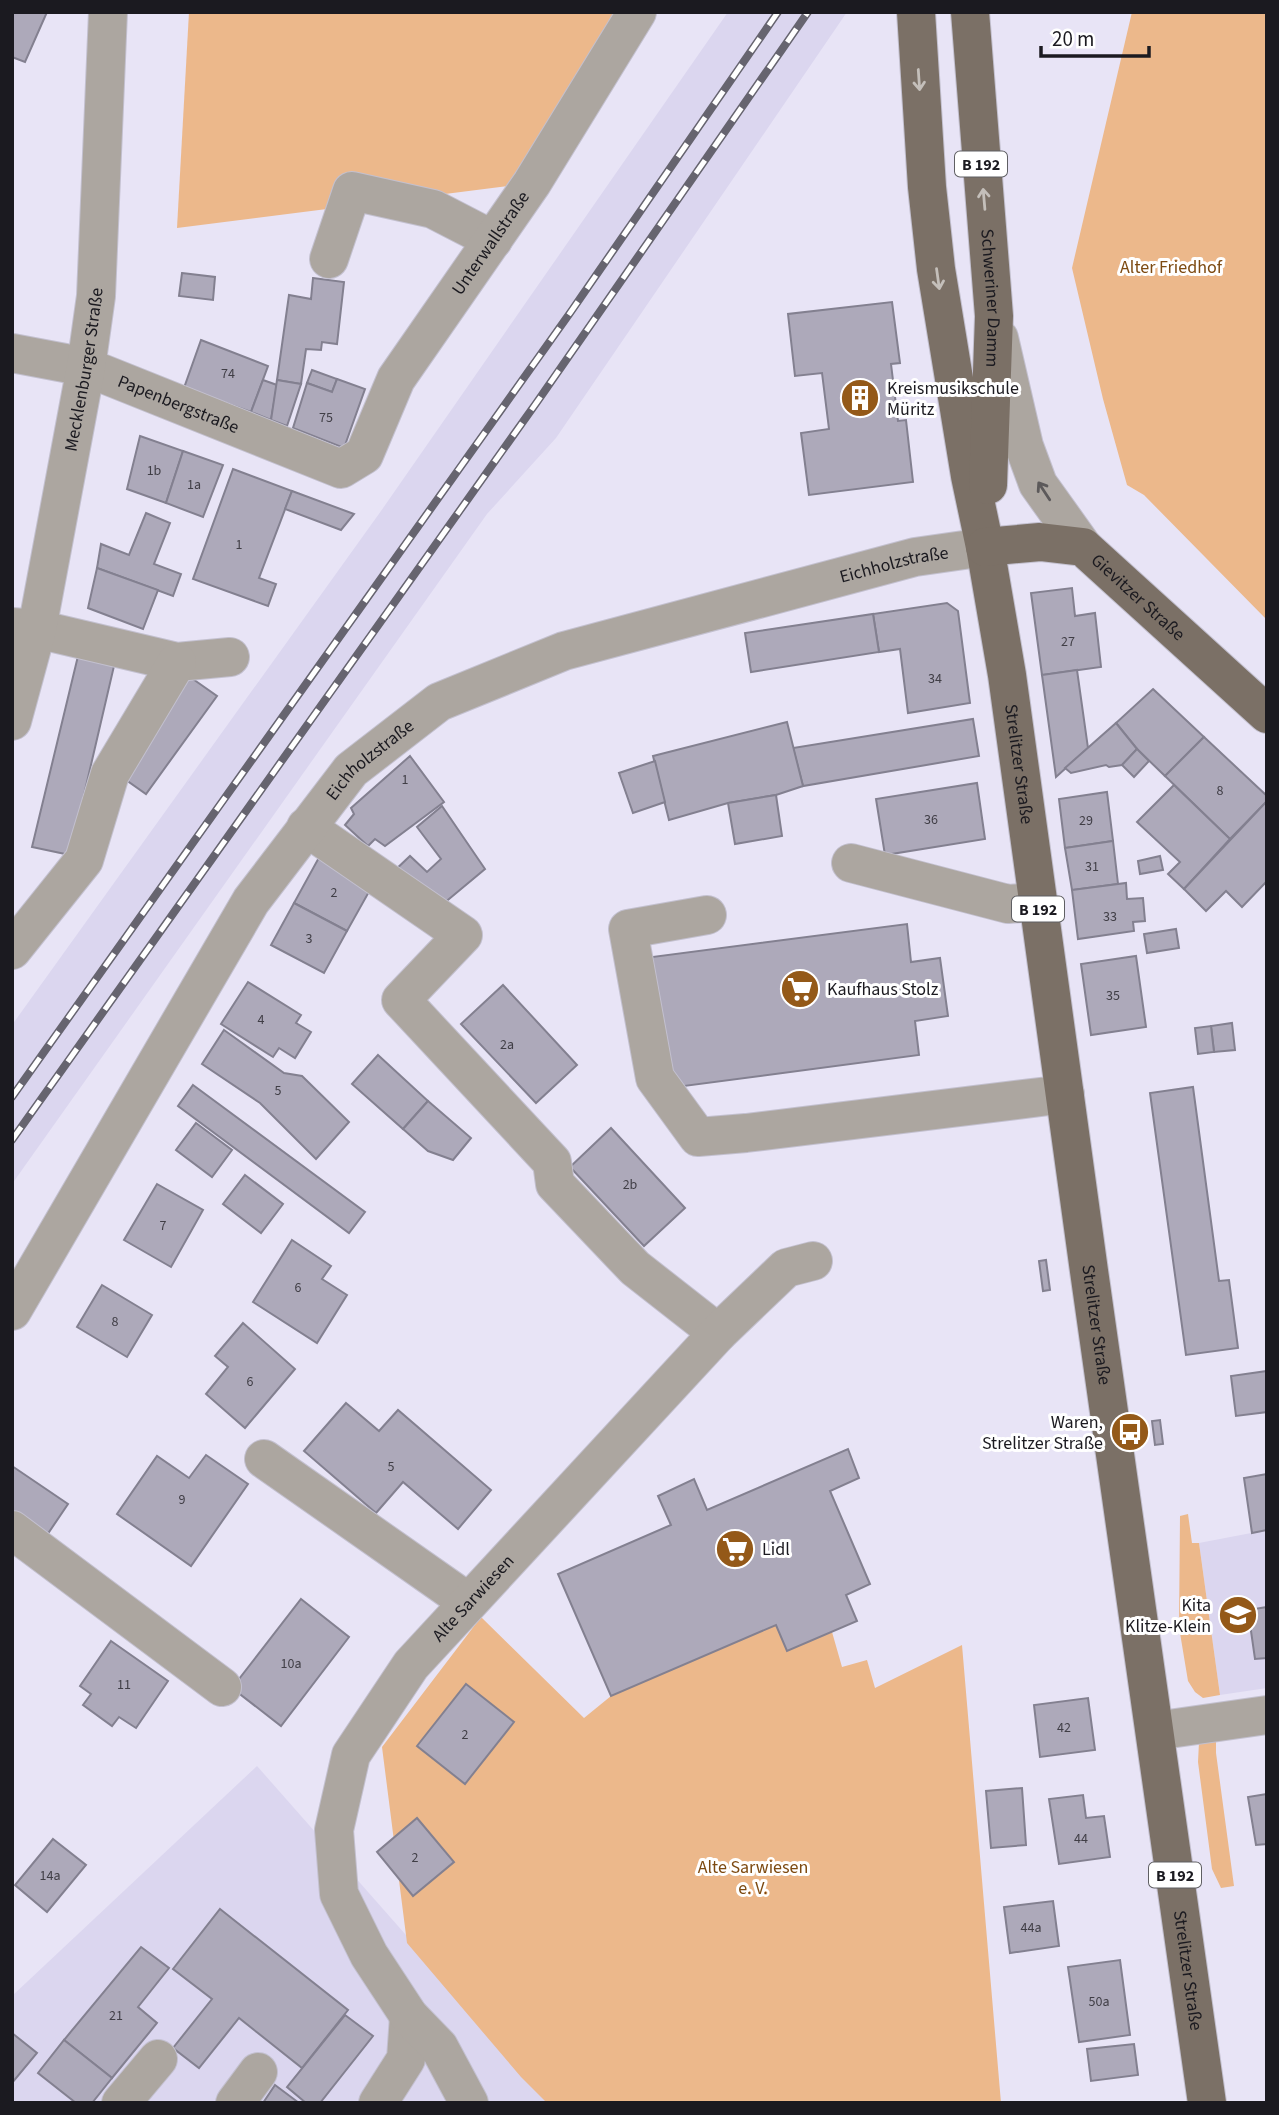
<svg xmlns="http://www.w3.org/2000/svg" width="1279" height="2115" viewBox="0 0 1279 2115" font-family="'Source Sans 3',sans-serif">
	<rect width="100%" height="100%" fill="#e8e4f6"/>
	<g fill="#dbd6ef">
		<path d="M728 12H847L556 438 487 514 12 1184V1025L381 511Z"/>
		<path d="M1267 1530V1688L1220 1695 1199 1543Z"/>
		<path d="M257 1766 554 2103H12V1996Z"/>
	</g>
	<g fill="#ecb88b">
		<path d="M189 12H637L532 183 177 228Z"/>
		<path d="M1132 12H1267V620L1144 495 1127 485 1103 399 1072 268Z"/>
		<path d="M1188 1514 1192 1543H1199L1220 1695 1203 1698 1195 1692 1188 1681 1179 1627 1180 1516Z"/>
		<path d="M481 1617 584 1718 611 1696 776 1625 787 1651 832 1632 842 1667 867 1660 875 1688 962 1645 1001 2103H547L521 2077 407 1943 382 1747Z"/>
		<path d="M1216 1739V1753L1234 1886 1221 1888 1212 1869 1198 1762 1199 1742Z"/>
	</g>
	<g fill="#ada9ba" stroke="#838090" stroke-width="2">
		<path d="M47 12 25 62 12 57V12Z"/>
		<path d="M182 273 215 277 213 300 179 296Z"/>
		<path d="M313 278 344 282 337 344 322 342 321 350 306 349 301 384 277 380 289 295 311 299Z"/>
		<path d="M892 302 900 363 891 364 898 421 906 420 913 482 809 495 801 433 829 429 822 373 795 376 788 314Z"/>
		<path d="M201 340 268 366 251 412 184 388Z"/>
		<path d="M312 370 337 379 332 392 307 383Z"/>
		<path d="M337 379 365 389 344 448 293 428 307 383 332 392Z"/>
		<path d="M263 380 277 385 271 420 251 412Z"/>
		<path d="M277 380 301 384 287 426 271 420Z"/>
		<path d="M140 436 183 451 166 503 127 489Z"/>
		<path d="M183 451 223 465 203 517 166 503Z"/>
		<path d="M233 469 292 491 259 578 276 584 268 606 193 579Z"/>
		<path d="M292 491 354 514 341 530 285 509Z"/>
		<path d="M146 513 170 523 154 564 181 574 173 596 97 568 101 544 129 555Z"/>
		<path d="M97 568 158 590 143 629 88 608Z"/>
		<path d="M1072 588 1075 616 1095 613 1101 667 1042 675 1031 593Z"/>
		<path d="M947 603 958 611 970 703 908 713 900 649 879 652 873 614Z"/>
		<path d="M873 614 879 652 751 672 745 633Z"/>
		<path d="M78 656 114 666 70 855 32 847Z"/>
		<path d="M1077 670 1088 748 1056 777 1042 675Z"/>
		<path d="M190 677 217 696 146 794 119 775Z"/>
		<path d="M1153 689 1204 737 1165 776 1137 749 1116 723Z"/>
		<path d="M973 719 979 756 803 786 793 748Z"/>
		<path d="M787 722 803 786 776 795 728 803 669 820 653 756Z"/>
		<path d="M1116 723 1137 749 1122 765 1109 767 1106 765 1071 773 1065 768Z"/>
		<path d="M1204 737 1267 796V801L1230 839 1165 776Z"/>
		<path d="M1137 749 1149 761 1134 777 1122 765Z"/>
		<path d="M410 756 444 802 385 846 375 839 368 846 345 825 354 814 351 808Z"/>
		<path d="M655 761 665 802 633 813 619 773Z"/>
		<path d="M977 783 985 839 885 855 876 799Z"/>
		<path d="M1174 785 1230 839 1184 889 1168 874 1180 862 1137 822Z"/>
		<path d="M1107 792 1113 841 1065 848 1059 799Z"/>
		<path d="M776 795 782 836 735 844 728 803Z"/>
		<path d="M1267 801V881L1242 907 1226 891 1206 911 1184 889Z"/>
		<path d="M442 806 485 869 437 909 390 875 410 856 427 872 441 859 417 827Z"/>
		<path d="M1113 841 1118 884 1072 890 1065 848Z"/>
		<path d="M322 852 375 881 347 931 294 903Z"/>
		<path d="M1160 856 1163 870 1140 874 1138 861Z"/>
		<path d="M1126 883 1127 899 1143 898 1145 921 1133 922 1134 931 1078 939 1072 890Z"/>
		<path d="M294 903 347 931 324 973 271 945Z"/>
		<path d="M907 924 911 962 940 958 948 1016 915 1021 919 1055 669 1088 652 957Z"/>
		<path d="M1176 929 1179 948 1147 953 1144 934Z"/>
		<path d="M1136 956 1146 1027 1091 1035 1081 964Z"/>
		<path d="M248 982 301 1015 296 1023 311 1032 295 1058 279 1048 273 1057 221 1024Z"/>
		<path d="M503 985 577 1065 536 1103 461 1024Z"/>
		<path d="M1232 1023 1235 1050 1214 1052 1211 1026Z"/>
		<path d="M1211 1026 1214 1052 1198 1054 1195 1028Z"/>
		<path d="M224 1030 284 1073 302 1076 349 1122 316 1159 260 1103 202 1064Z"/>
		<path d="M378 1055 428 1101 403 1129 352 1084Z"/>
		<path d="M193 1085 365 1212 349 1233 178 1106Z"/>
		<path d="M1193 1087 1219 1281 1229 1280 1238 1348 1186 1355 1150 1093Z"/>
		<path d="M428 1101 471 1138 453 1160 428 1151 403 1129Z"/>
		<path d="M196 1123 232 1150 212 1177 176 1150Z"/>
		<path d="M611 1128 685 1208 644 1246 570 1167Z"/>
		<path d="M245 1175 283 1204 261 1233 223 1204Z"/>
		<path d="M157 1184 203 1210 171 1267 124 1240Z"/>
		<path d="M292 1240 331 1266 322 1279 347 1295 317 1343 253 1302Z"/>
		<path d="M1046 1260 1050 1290 1043 1291 1039 1261Z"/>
		<path d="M102 1285 152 1315 127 1357 77 1327Z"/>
		<path d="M243 1323 295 1369 245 1428 206 1394 228 1367 215 1356Z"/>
		<path d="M1267 1371V1412L1236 1416 1231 1376Z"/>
		<path d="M346 1403 379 1431 398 1410 491 1490 458 1529 403 1482 376 1513 304 1451Z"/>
		<path d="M1160 1420 1163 1444 1155 1445 1152 1421Z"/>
		<path d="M848 1449 859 1478 830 1491 870 1584 846 1595 857 1621 787 1651 776 1625 611 1696 558 1574 671 1525 658 1496 694 1479 707 1510Z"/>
		<path d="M206 1455 248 1484 191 1566 117 1514 157 1456 189 1478Z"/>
		<path d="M12 1466 68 1504 45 1538 12 1515Z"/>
		<path d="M1267 1474V1530L1252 1533 1244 1478Z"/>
		<path d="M301 1599 349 1637 281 1726 232 1688Z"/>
		<path d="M1267 1607V1658L1255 1659 1248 1610Z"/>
		<path d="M111 1641 168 1681 136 1728 119 1717 112 1726 83 1705 91 1694 80 1686Z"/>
		<path d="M466 1684 514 1722 465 1784 417 1746Z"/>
		<path d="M1088 1698 1095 1750 1040 1757 1034 1705Z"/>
		<path d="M1022 1788 1026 1845 991 1848 986 1791Z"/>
		<path d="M1267 1794V1844L1256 1845 1248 1797Z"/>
		<path d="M1083 1795 1086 1818 1104 1816 1110 1857 1059 1864 1049 1799Z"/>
		<path d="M417 1818 454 1862 413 1896 377 1852Z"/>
		<path d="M53 1839 86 1865 47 1912 15 1885Z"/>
		<path d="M1053 1901 1059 1946 1010 1953 1004 1907Z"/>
		<path d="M220 1909 348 2010 302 2068 239 2018 199 2068 173 2048 212 1999 173 1969Z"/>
		<path d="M141 1947 169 1968 138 2007 157 2023 112 2078 64 2040Z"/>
		<path d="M1120 1960 1130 2035 1079 2042 1068 1967Z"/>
		<path d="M345 2015 373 2036 320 2103H306L287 2087Z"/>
		<path d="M12 2033 37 2053 12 2083Z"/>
		<path d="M64 2040 112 2078 92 2103H76L38 2073Z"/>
		<path d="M1134 2044 1138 2075 1091 2081 1087 2049Z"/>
		<path d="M275 2085 299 2103H263Z"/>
	</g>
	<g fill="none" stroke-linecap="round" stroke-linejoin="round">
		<g stroke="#c3c0cf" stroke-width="40">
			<g id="minor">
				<path d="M329 259 352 191 433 209 493 240"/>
				<path d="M999 338 1024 446 1038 484 1083 547"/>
				<path id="s1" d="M12 353 86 367 341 469 364 455 396 379 532 183 637 12"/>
				<path d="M12 627 37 629 177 662 230 657"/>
				<path id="s2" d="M12 721 37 629 86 367 96 296 108 12"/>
				<path d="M306 827 463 935 401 1000 552 1162 555 1184 635 1268 718 1333"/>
				<path d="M851 863 1008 904 1037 902"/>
				<path d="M707 915 628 929 655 1078 698 1137 746 1133 1065 1094"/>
				<path d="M12 950 84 860 110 774 177 662"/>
				<path id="s3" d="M12 1311 251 901 351 770 439 702 564 651 915 557 985 547"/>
				<path d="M264 1459 468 1602"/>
				<path d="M12 1530 222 1687"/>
				<path d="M1155 1731 1267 1715"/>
				<path d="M121 2103 158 2059"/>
				<path d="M235 2103 258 2072"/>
				<path d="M378 2103 406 2059 409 2016"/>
				<path id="s4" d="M469 2103 439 2047 409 2016 369 1955 339 1894 334 1830 351 1755 411 1665 718 1333 786 1268 813 1261"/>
			</g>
		</g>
		<g stroke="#c3c0cf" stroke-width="40">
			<g id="major">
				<path id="s5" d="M916 12 927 187 936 269 970 476 985 547 1007 675 1089 1271 1207 2103"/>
				<path id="s6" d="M970 12 994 316 988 485"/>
				<path id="s7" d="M985 547 1040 542 1083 547 1267 714"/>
			</g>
		</g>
		<use href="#minor" stroke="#aca6a0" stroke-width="38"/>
		<use href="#major" stroke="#7b7066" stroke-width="38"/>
		<g stroke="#66646f" stroke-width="8">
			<g id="rail">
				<path d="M12 1097 570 313 778 12"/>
				<path d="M12 1140 537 402 808 12"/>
			</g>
		</g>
		<use href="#rail" stroke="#fff" stroke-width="5" stroke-dasharray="16" stroke-linecap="butt"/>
	</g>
	<defs><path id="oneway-shaft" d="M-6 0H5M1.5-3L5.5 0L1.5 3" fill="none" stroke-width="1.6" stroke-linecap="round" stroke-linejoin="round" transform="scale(1.75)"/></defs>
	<g stroke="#c4bfba">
		<use href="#oneway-shaft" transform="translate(919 80) rotate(86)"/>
		<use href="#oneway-shaft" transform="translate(984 199) rotate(-95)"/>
		<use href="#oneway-shaft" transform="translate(938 279) rotate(82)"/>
	</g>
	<use stroke="#5c595a" href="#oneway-shaft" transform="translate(1044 491) rotate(-123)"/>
	<defs>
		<g id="building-disc" transform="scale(2.0125)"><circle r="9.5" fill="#945918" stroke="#fff"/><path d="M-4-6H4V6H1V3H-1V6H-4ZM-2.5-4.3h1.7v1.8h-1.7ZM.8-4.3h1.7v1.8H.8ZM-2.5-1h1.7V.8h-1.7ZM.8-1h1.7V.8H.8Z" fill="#fff"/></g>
		<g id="supermarket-disc" transform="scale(2.0125)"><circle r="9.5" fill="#945918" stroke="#fff"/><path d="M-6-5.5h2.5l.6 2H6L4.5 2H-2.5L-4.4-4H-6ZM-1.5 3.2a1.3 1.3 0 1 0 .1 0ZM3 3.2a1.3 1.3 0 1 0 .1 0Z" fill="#fff"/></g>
		<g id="bus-disc" transform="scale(2.0125)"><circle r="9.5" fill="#945918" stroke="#fff"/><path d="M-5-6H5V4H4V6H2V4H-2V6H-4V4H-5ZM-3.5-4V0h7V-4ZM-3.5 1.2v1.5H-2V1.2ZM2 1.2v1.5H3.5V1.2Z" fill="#fff"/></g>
		<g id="school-disc" transform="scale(2.0125)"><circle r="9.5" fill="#945918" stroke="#fff"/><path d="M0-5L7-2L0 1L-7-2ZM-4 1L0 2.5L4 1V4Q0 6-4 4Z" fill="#fff"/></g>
	</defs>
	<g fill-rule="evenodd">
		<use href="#building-disc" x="860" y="398"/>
		<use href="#supermarket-disc" x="800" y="989"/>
		<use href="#bus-disc" x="1130" y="1432"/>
		<use href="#supermarket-disc" x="735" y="1549"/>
		<use href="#school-disc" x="1238" y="1615"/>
	</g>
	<g text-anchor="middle" stroke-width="6" stroke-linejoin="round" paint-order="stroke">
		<g font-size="14" fill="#403e46">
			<text x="228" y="378">74</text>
			<text x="326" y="422">75</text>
			<text x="154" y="475">1b</text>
			<text x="194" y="489">1a</text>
			<text x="239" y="549">1</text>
			<text x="1068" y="646">27</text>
			<text x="935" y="683">34</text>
			<text x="405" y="784">1</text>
			<text x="1220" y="795">8</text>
			<text x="931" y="824">36</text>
			<text x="1086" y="825">29</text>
			<text x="1092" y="871">31</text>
			<text x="334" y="897">2</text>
			<text x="1110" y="921">33</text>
			<text x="309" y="943">3</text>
			<text x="1113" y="1000">35</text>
			<text x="261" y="1024">4</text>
			<text x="507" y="1049">2a</text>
			<text x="278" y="1095">5</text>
			<text x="630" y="1189">2b</text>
			<text x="163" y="1230">7</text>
			<text x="298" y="1292">6</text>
			<text x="115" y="1326">8</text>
			<text x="250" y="1386">6</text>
			<text x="391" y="1471">5</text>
			<text x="182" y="1504">9</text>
			<text x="291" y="1668">10a</text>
			<text x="124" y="1689">11</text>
			<text x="1064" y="1732">42</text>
			<text x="465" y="1739">2</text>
			<text x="1081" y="1843">44</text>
			<text x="415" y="1862">2</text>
			<text x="50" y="1880">14a</text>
			<text x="1031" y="1932">44a</text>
			<text x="1099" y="2006">50a</text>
			<text x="116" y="2020">21</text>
		</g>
		<g fill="#fff" stroke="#5f5f63" stroke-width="2">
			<rect x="955" y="151.5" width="52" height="25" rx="5"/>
			<rect x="1012" y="896.5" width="52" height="25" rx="5"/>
			<rect x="1149" y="1862.5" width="52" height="25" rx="5"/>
		</g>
		<g font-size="16" font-weight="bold" fill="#1b1a20">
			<text x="981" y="170">B 192</text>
			<text x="1038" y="915">B 192</text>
			<text x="1175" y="1881">B 192</text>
		</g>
		<g font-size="18" fill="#1b1a20" stroke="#fff">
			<text dy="6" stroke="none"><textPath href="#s1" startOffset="625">Unterwallstraße</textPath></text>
			<text dy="6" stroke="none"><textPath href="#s6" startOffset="287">Schweriner Damm</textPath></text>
			<text dy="6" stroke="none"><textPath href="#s2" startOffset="359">Mecklenburger Straße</textPath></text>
			<text dy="6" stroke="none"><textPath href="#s1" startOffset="175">Papenbergstraße</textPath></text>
			<text dy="6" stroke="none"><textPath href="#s3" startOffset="1227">Eichholzstraße</textPath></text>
			<text dy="6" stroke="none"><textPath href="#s7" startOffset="173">Gievitzer Straße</textPath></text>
			<text dy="6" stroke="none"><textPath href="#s3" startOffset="660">Eichholzstraße</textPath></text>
			<text dy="6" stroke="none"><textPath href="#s5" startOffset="760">Strelitzer Straße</textPath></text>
			<text dy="6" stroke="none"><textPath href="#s5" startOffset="1326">Strelitzer Straße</textPath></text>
			<text dy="6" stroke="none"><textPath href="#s4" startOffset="588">Alte Sarwiesen</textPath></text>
			<text dy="6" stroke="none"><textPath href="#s5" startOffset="1978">Strelitzer Straße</textPath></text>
		</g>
		<g font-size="18" fill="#7d4a11" stroke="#fff">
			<text x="1171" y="273">Alter Friedhof</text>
			<text x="753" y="1873">Alte Sarwiesen<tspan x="753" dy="21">e. V.</tspan></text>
		</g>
		<g font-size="18" fill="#1b1a20" stroke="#fff" text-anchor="start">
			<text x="887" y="394">Kreismusikschule<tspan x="887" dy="21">Müritz</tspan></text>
			<text x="827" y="995">Kaufhaus Stolz</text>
			<text x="1103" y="1428" text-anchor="end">Waren,<tspan x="1103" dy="21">Strelitzer Straße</tspan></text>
			<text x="762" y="1555">Lidl</text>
			<text x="1211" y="1611" text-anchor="end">Kita<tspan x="1211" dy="21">Klitze-Klein</tspan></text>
		</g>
	</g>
	<rect width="1279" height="2115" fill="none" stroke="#1b1a20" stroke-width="28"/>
	<path d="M1041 46v10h108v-10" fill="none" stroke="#1b1a20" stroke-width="3.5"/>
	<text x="1052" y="46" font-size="21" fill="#1b1a20" stroke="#ffffff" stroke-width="5" paint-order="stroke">20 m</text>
</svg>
